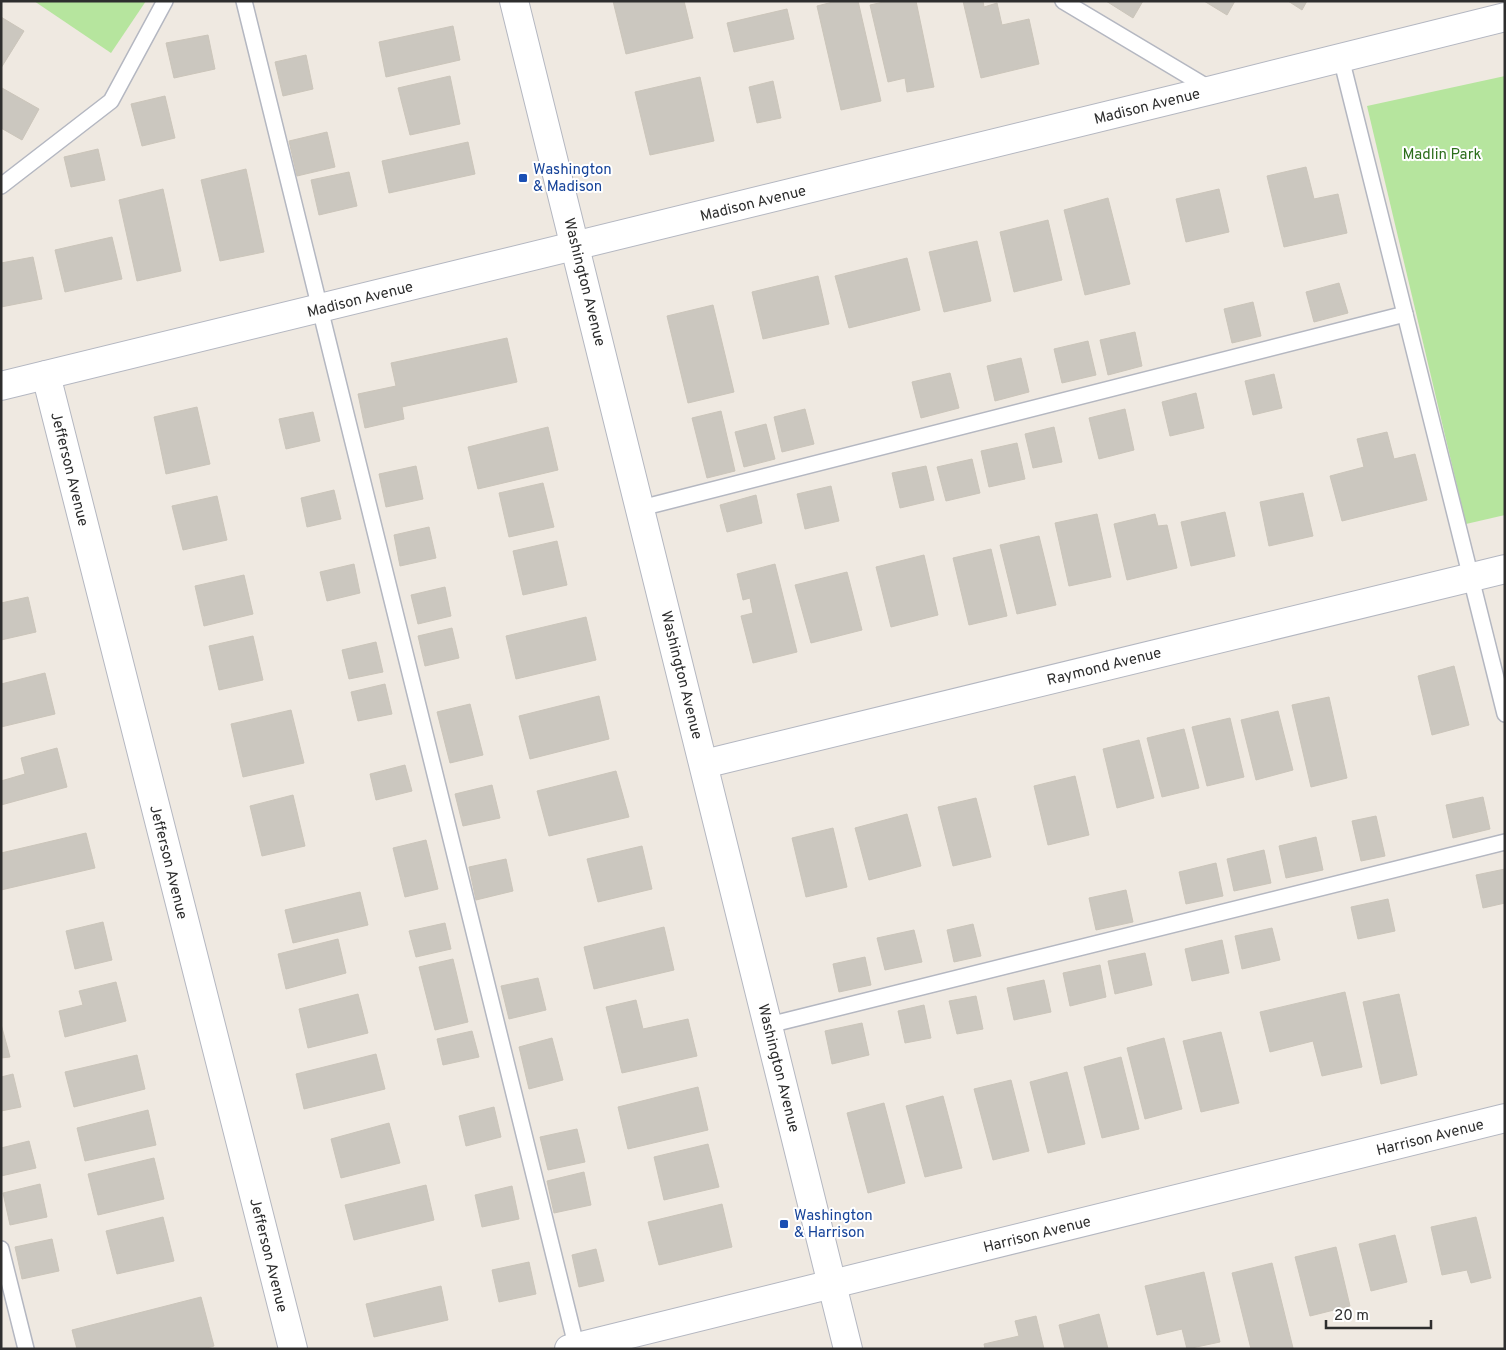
<svg xmlns="http://www.w3.org/2000/svg" width="1506" height="1350" viewBox="0 0 1506 1350" font-family="Overpass,sans-serif">
	<rect width="100%" height="100%" fill="#efe9e1"/>
	<g fill="#b6e59e">
		<path d="M34 1H146L111 53Z"/>
		<path d="M1505 76V515L1466 524 1367 106Z"/>
	</g>
	<g fill="#cbc7bf" stroke="#cbc5ba">
		<path d="M613 1H684L693 38 626 54Z"/>
		<path d="M837 1H858L881 101 841 110 817 6Z"/>
		<path d="M888 1H916L934 87 907 92 905 78 888 82 870 5Z"/>
		<path d="M963 1H983L984 7 997 3 1002 25 1029 19 1039 64 981 78Z"/>
		<path d="M1106 1H1143L1133 18Z"/>
		<path d="M1204 1H1235L1227 15Z"/>
		<path d="M1288 1H1307L1302 10Z"/>
		<path d="M787 9 794 39 734 52 727 23Z"/>
		<path d="M1 17 24 31 1 68Z"/>
		<path d="M453 26 460 60 386 77 379 42Z"/>
		<path d="M208 35 215 69 174 78 166 43Z"/>
		<path d="M306 55 313 89 283 96 275 62Z"/>
		<path d="M450 76 460 124 410 135 398 88Z"/>
		<path d="M700 77 714 141 650 155 635 92Z"/>
		<path d="M773 81 781 118 757 123 749 87Z"/>
		<path d="M2 88 39 109 22 140 1 128Z"/>
		<path d="M165 96 175 138 142 146 131 104Z"/>
		<path d="M327 132 335 167 297 176 289 141Z"/>
		<path d="M468 142 475 174 389 193 382 161Z"/>
		<path d="M98 149 105 180 71 187 64 157Z"/>
		<path d="M1306 167 1314 199 1338 194 1347 233 1284 247 1267 176Z"/>
		<path d="M246 169 264 252 220 261 201 180Z"/>
		<path d="M349 172 357 206 319 215 311 180Z"/>
		<path d="M163 189 181 271 137 281 119 200Z"/>
		<path d="M1219 189 1229 232 1186 242 1176 199Z"/>
		<path d="M1108 198 1130 284 1085 295 1064 210Z"/>
		<path d="M1048 220 1062 280 1014 292 1000 232Z"/>
		<path d="M112 237 122 279 65 292 55 250Z"/>
		<path d="M977 241 991 301 944 312 929 252Z"/>
		<path d="M33 257 42 299 1 307V263Z"/>
		<path d="M907 258 920 310 849 328 835 276Z"/>
		<path d="M818 276 829 324 763 339 752 292Z"/>
		<path d="M1339 283 1348 313 1314 322 1306 292Z"/>
		<path d="M1253 302 1261 336 1232 343 1224 309Z"/>
		<path d="M713 305 734 392 688 403 667 316Z"/>
		<path d="M1135 332 1142 366 1108 375 1100 340Z"/>
		<path d="M507 338 517 382 402 407 404 419 365 428 358 394 396 386 391 363Z"/>
		<path d="M1088 341 1096 375 1062 383 1054 349Z"/>
		<path d="M1021 358 1029 392 995 401 987 366Z"/>
		<path d="M950 373 959 408 921 418 912 382Z"/>
		<path d="M1274 374 1282 408 1253 415 1245 381Z"/>
		<path d="M1196 393 1204 428 1170 436 1162 402Z"/>
		<path d="M197 407 210 464 166 474 154 417Z"/>
		<path d="M805 409 814 444 782 452 774 417Z"/>
		<path d="M1125 409 1134 450 1099 459 1089 418Z"/>
		<path d="M721 411 735 471 707 478 692 418Z"/>
		<path d="M313 412 320 441 286 449 279 419Z"/>
		<path d="M766 424 775 459 744 467 735 432Z"/>
		<path d="M548 427 558 470 478 489 468 447Z"/>
		<path d="M1054 427 1062 462 1033 468 1025 434Z"/>
		<path d="M1387 432 1394 459 1415 454 1427 500 1342 521 1330 476 1364 467 1357 439Z"/>
		<path d="M1017 443 1025 479 989 487 981 451Z"/>
		<path d="M972 459 980 493 946 501 937 467Z"/>
		<path d="M416 466 423 499 386 507 379 474Z"/>
		<path d="M926 466 934 500 900 508 892 473Z"/>
		<path d="M543 483 554 527 509 537 499 493Z"/>
		<path d="M831 486 839 521 805 529 797 494Z"/>
		<path d="M334 490 341 519 307 527 301 498Z"/>
		<path d="M1303 493 1313 536 1269 546 1260 502Z"/>
		<path d="M756 495 762 523 727 532 720 505Z"/>
		<path d="M217 496 227 540 183 550 172 506Z"/>
		<path d="M1225 512 1235 556 1191 566 1181 522Z"/>
		<path d="M1097 514 1111 577 1069 586 1055 523Z"/>
		<path d="M1155 514 1158 526 1167 525 1177 568 1127 580 1114 524Z"/>
		<path d="M429 527 436 558 400 566 394 535Z"/>
		<path d="M1039 536 1056 605 1017 614 1000 545Z"/>
		<path d="M557 541 567 585 523 595 513 551Z"/>
		<path d="M991 549 1007 616 969 625 953 558Z"/>
		<path d="M924 555 938 615 891 627 876 567Z"/>
		<path d="M354 564 360 593 327 601 320 572Z"/>
		<path d="M775 564 797 652 753 663 741 616 753 613 750 598 743 600 737 574Z"/>
		<path d="M847 572 862 630 811 643 795 585Z"/>
		<path d="M244 575 253 614 204 626 195 586Z"/>
		<path d="M445 587 451 616 418 624 411 595Z"/>
		<path d="M28 597 36 632 1 640V603Z"/>
		<path d="M586 617 596 660 516 679 506 636Z"/>
		<path d="M452 628 459 658 425 666 418 636Z"/>
		<path d="M253 636 263 680 219 690 209 646Z"/>
		<path d="M376 642 383 672 349 679 342 650Z"/>
		<path d="M1454 666 1469 725 1432 735 1418 676Z"/>
		<path d="M45 673 55 714 1 727V684Z"/>
		<path d="M385 684 392 714 358 721 351 692Z"/>
		<path d="M599 696 609 739 530 759 519 716Z"/>
		<path d="M1329 697 1347 778 1311 787 1292 705Z"/>
		<path d="M470 704 483 755 450 763 437 712Z"/>
		<path d="M291 710 304 763 243 777 231 724Z"/>
		<path d="M1278 711 1293 770 1256 780 1241 720Z"/>
		<path d="M1230 718 1244 777 1207 786 1192 727Z"/>
		<path d="M1184 729 1199 788 1162 797 1147 738Z"/>
		<path d="M1139 740 1154 798 1117 808 1103 749Z"/>
		<path d="M57 748 67 787 1 805V781L25 774 21 758Z"/>
		<path d="M405 765 412 791 376 800 370 774Z"/>
		<path d="M616 771 629 817 549 836 537 791Z"/>
		<path d="M1075 776 1089 835 1048 845 1034 786Z"/>
		<path d="M492 785 500 818 463 826 455 794Z"/>
		<path d="M293 795 305 846 262 856 250 806Z"/>
		<path d="M1483 797 1490 829 1453 838 1446 805Z"/>
		<path d="M976 798 991 857 953 866 938 807Z"/>
		<path d="M907 814 921 866 869 880 855 828Z"/>
		<path d="M1376 816 1385 856 1361 861 1352 821Z"/>
		<path d="M833 828 847 887 806 897 792 838Z"/>
		<path d="M86 833 95 868 1 890V853Z"/>
		<path d="M1316 837 1323 870 1286 878 1279 846Z"/>
		<path d="M426 840 438 889 405 897 393 848Z"/>
		<path d="M642 846 652 889 598 902 587 859Z"/>
		<path d="M1264 850 1271 883 1234 891 1227 859Z"/>
		<path d="M506 859 513 891 476 900 469 867Z"/>
		<path d="M1216 863 1223 896 1186 904 1179 872Z"/>
		<path d="M1505 869V903L1483 908 1476 875Z"/>
		<path d="M1126 890 1133 922 1096 930 1089 898Z"/>
		<path d="M360 892 368 925 293 943 285 910Z"/>
		<path d="M1388 899 1395 931 1358 939 1351 907Z"/>
		<path d="M103 922 112 960 75 969 66 931Z"/>
		<path d="M445 923 451 949 416 957 409 931Z"/>
		<path d="M973 924 981 956 954 962 947 930Z"/>
		<path d="M664 927 674 970 594 989 584 947Z"/>
		<path d="M1272 928 1280 960 1242 969 1235 936Z"/>
		<path d="M914 930 922 962 885 970 877 938Z"/>
		<path d="M338 939 346 973 286 989 278 954Z"/>
		<path d="M1222 940 1229 973 1192 981 1185 949Z"/>
		<path d="M1145 953 1152 985 1115 994 1108 961Z"/>
		<path d="M865 957 871 985 839 992 833 964Z"/>
		<path d="M453 959 468 1022 435 1030 419 967Z"/>
		<path d="M1100 965 1106 997 1070 1006 1063 973Z"/>
		<path d="M538 978 546 1010 509 1019 501 986Z"/>
		<path d="M1044 980 1051 1012 1014 1020 1007 988Z"/>
		<path d="M116 982 126 1021 65 1037 59 1011 83 1005 79 991Z"/>
		<path d="M1345 992 1362 1067 1322 1076 1313 1041 1270 1052 1260 1012Z"/>
		<path d="M358 994 368 1033 308 1048 299 1009Z"/>
		<path d="M1399 994 1417 1075 1381 1084 1363 1002Z"/>
		<path d="M976 996 983 1029 957 1034 949 1001Z"/>
		<path d="M636 1000 643 1029 688 1019 697 1056 622 1073 606 1007Z"/>
		<path d="M924 1005 931 1038 905 1043 898 1011Z"/>
		<path d="M862 1023 869 1055 832 1064 825 1031Z"/>
		<path d="M1 1024 10 1057 1 1058Z"/>
		<path d="M472 1031 479 1057 443 1065 437 1039Z"/>
		<path d="M1221 1032 1239 1103 1201 1112 1183 1041Z"/>
		<path d="M552 1038 563 1080 529 1089 519 1047Z"/>
		<path d="M1164 1038 1182 1109 1145 1119 1127 1048Z"/>
		<path d="M376 1054 385 1089 304 1109 296 1074Z"/>
		<path d="M137 1055 145 1089 74 1107 65 1072Z"/>
		<path d="M1121 1057 1139 1129 1102 1138 1084 1067Z"/>
		<path d="M1067 1072 1085 1144 1048 1153 1030 1082Z"/>
		<path d="M13 1074 21 1107 1 1111V1077Z"/>
		<path d="M1011 1080 1029 1151 993 1160 974 1089Z"/>
		<path d="M698 1087 708 1130 628 1149 618 1107Z"/>
		<path d="M943 1096 962 1168 925 1177 906 1106Z"/>
		<path d="M884 1103 905 1183 868 1193 847 1113Z"/>
		<path d="M494 1107 501 1137 466 1146 459 1116Z"/>
		<path d="M148 1110 156 1145 85 1161 77 1128Z"/>
		<path d="M389 1123 400 1163 341 1178 331 1139Z"/>
		<path d="M577 1129 585 1162 548 1170 540 1137Z"/>
		<path d="M29 1141 36 1168 1 1176V1148Z"/>
		<path d="M708 1144 719 1187 664 1200 654 1157Z"/>
		<path d="M154 1158 164 1199 98 1215 88 1174Z"/>
		<path d="M584 1172 591 1205 554 1213 547 1181Z"/>
		<path d="M40 1184 47 1217 10 1225 3 1193Z"/>
		<path d="M426 1185 434 1220 354 1240 345 1205Z"/>
		<path d="M512 1186 519 1219 482 1227 475 1195Z"/>
		<path d="M722 1204 732 1247 659 1265 648 1222Z"/>
		<path d="M163 1217 174 1261 117 1274 106 1231Z"/>
		<path d="M1476 1217 1491 1278 1471 1283 1467 1270 1442 1275 1431 1227Z"/>
		<path d="M1395 1235 1407 1282 1371 1291 1359 1244Z"/>
		<path d="M52 1239 59 1271 22 1279 15 1247Z"/>
		<path d="M1336 1247 1350 1306 1310 1316 1295 1257Z"/>
		<path d="M596 1249 604 1281 579 1287 572 1255Z"/>
		<path d="M529 1262 536 1294 499 1302 492 1270Z"/>
		<path d="M1272 1263 1293 1348 1251 1349 1232 1273Z"/>
		<path d="M1204 1272 1220 1342 1187 1349 1182 1329 1157 1335 1145 1286Z"/>
		<path d="M441 1286 448 1320 374 1337 366 1304Z"/>
		<path d="M201 1297 214 1346 203 1349H77L72 1330Z"/>
		<path d="M1099 1314 1108 1349H1065L1059 1325Z"/>
		<path d="M1036 1316 1044 1349H985L984 1344 1019 1336 1015 1321Z"/>
	</g>
	<g fill="none" stroke-linecap="round" stroke-linejoin="round">
		<g stroke="#b4b7c1" stroke-width="18">
			<g id="service">
				<path d="M244 1 577 1349"/>
				<path d="M1063 1 1212 90"/>
				<path d="M1341 58 1505 714"/>
				<path d="M1 186 111 101 165 1"/>
				<path d="M641 508 1405 314"/>
				<path d="M769 1025 1505 842"/>
				<path d="M1 1249 26 1349"/>
			</g>
		</g>
		<g stroke="#b4b7c1" stroke-width="30">
			<g id="minor">
				<path d="M46 375 293 1349"/>
				<path d="M1 386 1212 90 1505 17"/>
				<path d="M704 764 1505 569"/>
				<path d="M569 1349 1505 1118"/>
			</g>
		</g>
		<g stroke="#b4b7c1" stroke-width="30">
			<path id="tertiary" d="M514 1 848 1349"/>
		</g>
		<use href="#service" stroke="#fff" stroke-width="15"/>
		<use href="#minor" stroke="#fff" stroke-width="28"/>
		<use href="#tertiary" stroke="#fff" stroke-width="28"/>
	</g>
	<g fill="#1a4fb4" stroke="#fff" stroke-width="2">
		<rect x="518" y="173" width="10" height="10" rx="2.5"/>
		<rect x="779" y="1219" width="10" height="10" rx="2.5"/>
	</g>
	<g text-anchor="middle" stroke-width="4" stroke-linejoin="round" paint-order="stroke">
		<g font-size="15" fill="#2e2e2e" stroke="#fff">
			<text transform="translate(1147 106) rotate(-14)" y="5">Madison Avenue</text>
			<text transform="translate(753 203) rotate(-14)" y="5">Madison Avenue</text>
			<text transform="translate(585 282) rotate(76)" y="5">Washington Avenue</text>
			<text transform="translate(360 299) rotate(-14)" y="5">Madison Avenue</text>
			<text transform="translate(70 469) rotate(76)" y="5">Jefferson Avenue</text>
			<text transform="translate(1104 666) rotate(-14)" y="5">Raymond Avenue</text>
			<text transform="translate(682 675) rotate(76)" y="5">Washington Avenue</text>
			<text transform="translate(169 862) rotate(76)" y="5">Jefferson Avenue</text>
			<text transform="translate(779 1068) rotate(76)" y="5">Washington Avenue</text>
			<text transform="translate(1430 1137) rotate(-14)" y="5">Harrison Avenue</text>
			<text transform="translate(1037 1234) rotate(-14)" y="5">Harrison Avenue</text>
			<text transform="translate(269 1255) rotate(76)" y="5">Jefferson Avenue</text>
		</g>
		<g font-size="15" fill="#2c6e1b" stroke="#fff">
			<text x="1442" y="159">Madlin Park</text>
		</g>
		<g font-size="15" fill="#164399" stroke="#fff" text-anchor="start">
			<text x="533" y="174">Washington<tspan x="533" dy="17">&amp; Madison</tspan></text>
			<text x="794" y="1220">Washington<tspan x="794" dy="17">&amp; Harrison</tspan></text>
		</g>
	</g>
	<rect width="1506" height="1350" fill="none" stroke="#2e2e2e" stroke-width="5"/>
	<path d="M1326 1320v8h105v-8" fill="none" stroke="#2e2e2e" stroke-width="2.5"/>
	<text x="1334" y="1320" font-size="15" fill="#2e2e2e" stroke="#ffffff" stroke-width="4" paint-order="stroke">20 m</text>
</svg>
